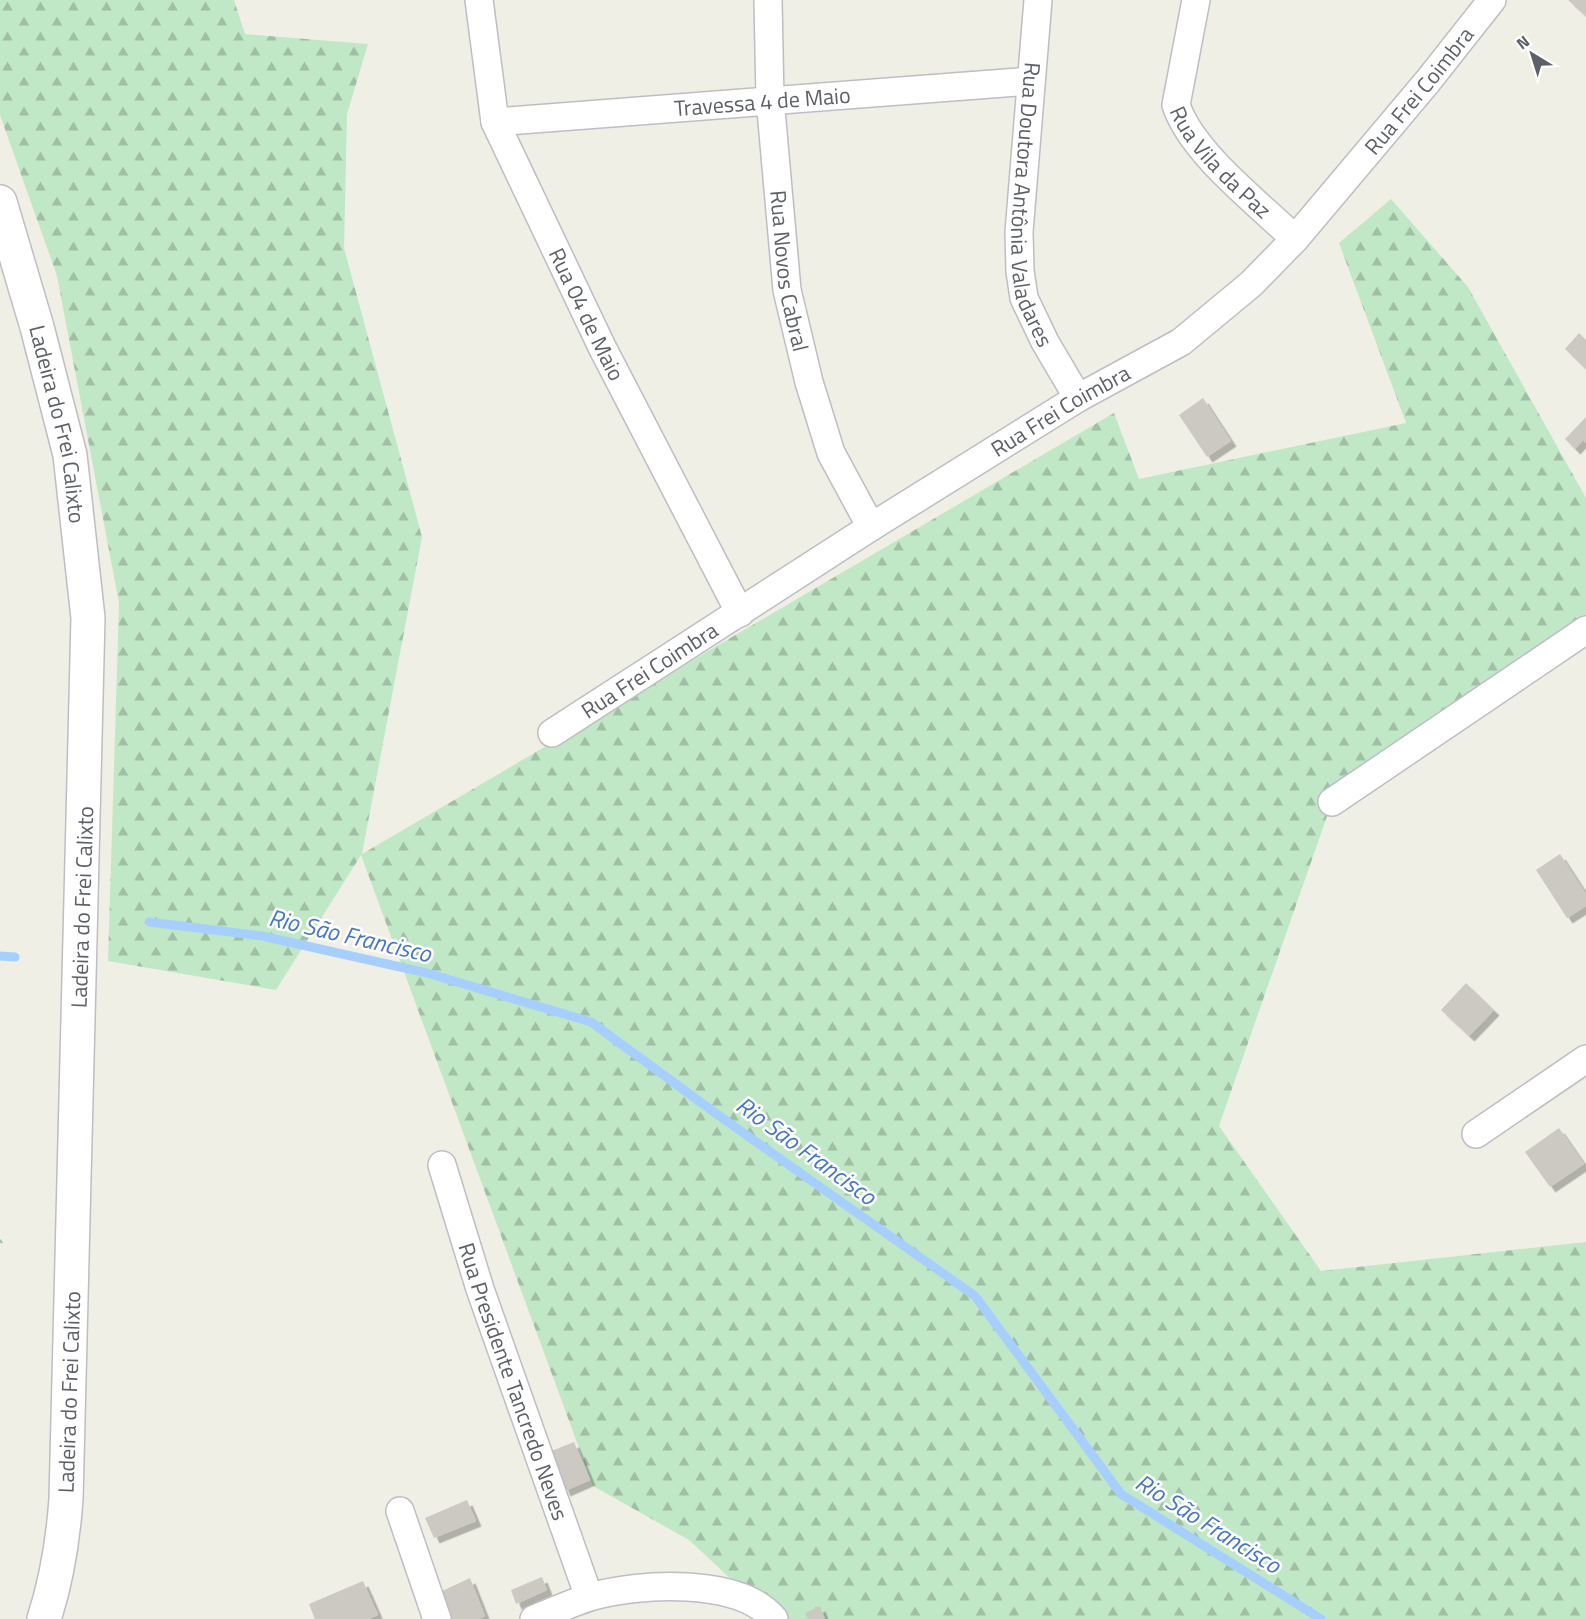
<svg xmlns="http://www.w3.org/2000/svg" width="1586" height="1619" viewBox="0 0 1586 1619" font-family="'Titillium Web',sans-serif">
	<defs>
		<pattern id="forest-firs" width="22" height="20" patternUnits="userSpaceOnUse" patternTransform="scale(1.5)"><rect width="22" height="20" fill="#c1e8c6"/><path d="M5 1l3.5 6h-7zM16 11l3.5 6h-7z" fill="#a0bfa5"/></pattern>
		<filter id="shadow"><feDropShadow dx="5.5" dy="5.5" stdDeviation="0" flood-color="#0004"/></filter>
	</defs>
	<rect width="100%" height="100%" fill="#f0efe5"/>
	<path fill="url(#forest-firs)" d="M0 0H234L245 34 368 44 347 114 344 248 422 537 362 854 1114 413 1139 479 1406 423 1339 243 1391 199 1468 287 1586 498V630L1332 802 1219 1126 1321 1271 1586 1242V1619H774L689 1540 593 1486 361 855 276 990 108 961 119 603 57 276 0 115Z"/>
	<g fill="none" stroke-linecap="round" stroke-linejoin="round">
		<g stroke="#a6ceff" stroke-width="9">
			<path d="M149 922 262 936 427 973 591 1022 718 1115 975 1296 1121 1494 1321 1619"/>
			<path d="M0 956 15 957"/>
		</g>
	</g>
	<g fill="#cbc9c2" filter="url(#shadow)">
		<path d="M1568 0H1586V16Z"/>
		<path d="M1579 333 1586 340V369L1565 349Z"/>
		<path d="M1203 398 1231 441 1207 457 1179 415Z"/>
		<path d="M1586 417V443L1583 440 1575 449 1565 439Z"/>
		<path d="M1560 854 1586 894V906L1567 918 1536 870Z"/>
		<path d="M1466 983 1494 1010 1469 1036 1441 1010Z"/>
		<path d="M1559 1128 1584 1164 1550 1187 1525 1152Z"/>
		<path d="M574 1442 590 1480 565 1491 549 1452Z"/>
		<path d="M467 1500 476 1521 434 1538 425 1518Z"/>
		<path d="M542 1577 547 1590 516 1604 511 1590Z"/>
		<path d="M470 1578 485 1616 479 1619H449L438 1593Z"/>
		<path d="M363 1581 378 1615 368 1619H315L309 1604Z"/>
		<path d="M820 1606 825 1619H808L805 1613Z"/>
	</g>
	<g fill="none" stroke-linecap="round" stroke-linejoin="round">
		<g stroke="#bdbec4" stroke-width="30">
			<g id="minor">
				<path id="s1" d="M479 0 495 122 602 347 740 613"/>
				<path id="s2" d="M768 0 770 99 787 290 809 382 831 453 871 527"/>
				<path id="s3" d="M1038 0 1019 232 1020 271 1024 298 1045 342 1078 398"/>
				<path id="s4" d="M1196 0 1176 105C1192 153 1258 203 1295 239"/>
				<path id="s5" d="M495 122 1030 81"/>
				<path id="s6" d="M552 733 871 527 1078 398 1181 342 1251 284 1295 239 1428 81 1492 0"/>
				<path d="M1332 802 1586 630"/>
				<path d="M1476 1134 1586 1059"/>
				<path id="s7" d="M442 1165 480 1289 589 1597"/>
				<path d="M400 1511 437 1619"/>
				<path d="M534 1619C552 1612 571 1603 590 1597 638 1583 739 1577 774 1619"/>
			</g>
		</g>
		<g stroke="#bdbec4" stroke-width="36">
			<g id="tertiary">
				<path id="s8" d="M0 202 37 327 70 455 88 618 66 1499C63 1541 57 1579 44 1619"/>
			</g>
		</g>
		<path stroke="#9ac9ad" stroke-width="4" stroke-dasharray="6 3" stroke-linecap="butt" d="M0 1242 2 1241"/>
		<use href="#minor" stroke="#fff" stroke-width="27"/>
		<use href="#tertiary" stroke="#fff" stroke-width="33"/>
	</g>
	<g text-anchor="middle" stroke-width="5" stroke-linejoin="round" paint-order="stroke">
		<g font-size="22" fill="#5d6066" stroke="#fff">
			<text dy="8" stroke="none"><textPath href="#s6" startOffset="1088">Rua Frei Coimbra</textPath></text>
			<text dy="8" stroke="none"><textPath href="#s5" startOffset="268">Travessa 4 de Maio</textPath></text>
			<text dy="8" stroke="none"><textPath href="#s4" startOffset="180">Rua Vila da Paz</textPath></text>
			<text dy="8" stroke="none"><textPath href="#s3" startOffset="207">Rua Doutora Antônia Valadares</textPath></text>
			<text dy="8" stroke="none"><textPath href="#s2" startOffset="272">Rua Novos Cabral</textPath></text>
			<text dy="8" stroke="none"><textPath href="#s1" startOffset="336">Rua 04 de Maio</textPath></text>
			<text dy="8" stroke="none"><textPath href="#s6" startOffset="602">Rua Frei Coimbra</textPath></text>
			<text dy="8" stroke="none"><textPath href="#s8" startOffset="230">Ladeira do Frei Calixto</textPath></text>
			<text dy="8" stroke="none"><textPath href="#s6" startOffset="116">Rua Frei Coimbra</textPath></text>
			<text transform="translate(82 907) rotate(-88)" y="8">Ladeira do Frei Calixto</text>
			<text dy="8" stroke="none"><textPath href="#s7" startOffset="228">Rua Presidente Tancredo Neves</textPath></text>
			<text transform="translate(69 1392) rotate(-88)" y="8">Ladeira do Frei Calixto</text>
		</g>
		<g font-size="24" font-style="italic" fill="#4475c7" stroke="#fff">
			<text transform="translate(350 936) rotate(13)" y="8">Rio São Francisco</text>
			<text transform="translate(806 1151) rotate(36)" y="8">Rio São Francisco</text>
			<text transform="translate(1208 1524) rotate(32)" y="8">Rio São Francisco</text>
		</g>
	</g>
	<g transform="translate(1532 54) rotate(322)" stroke="#ffffff" stroke-width="4.5" paint-order="stroke">
	<path d="M0-4.5L10 22L0 15L-10 22Z" fill="#5d6066"/>
	<text y="-9" font-size="16" font-weight="bold" text-anchor="middle" fill="#5d6066">N</text>
	</g>
</svg>
